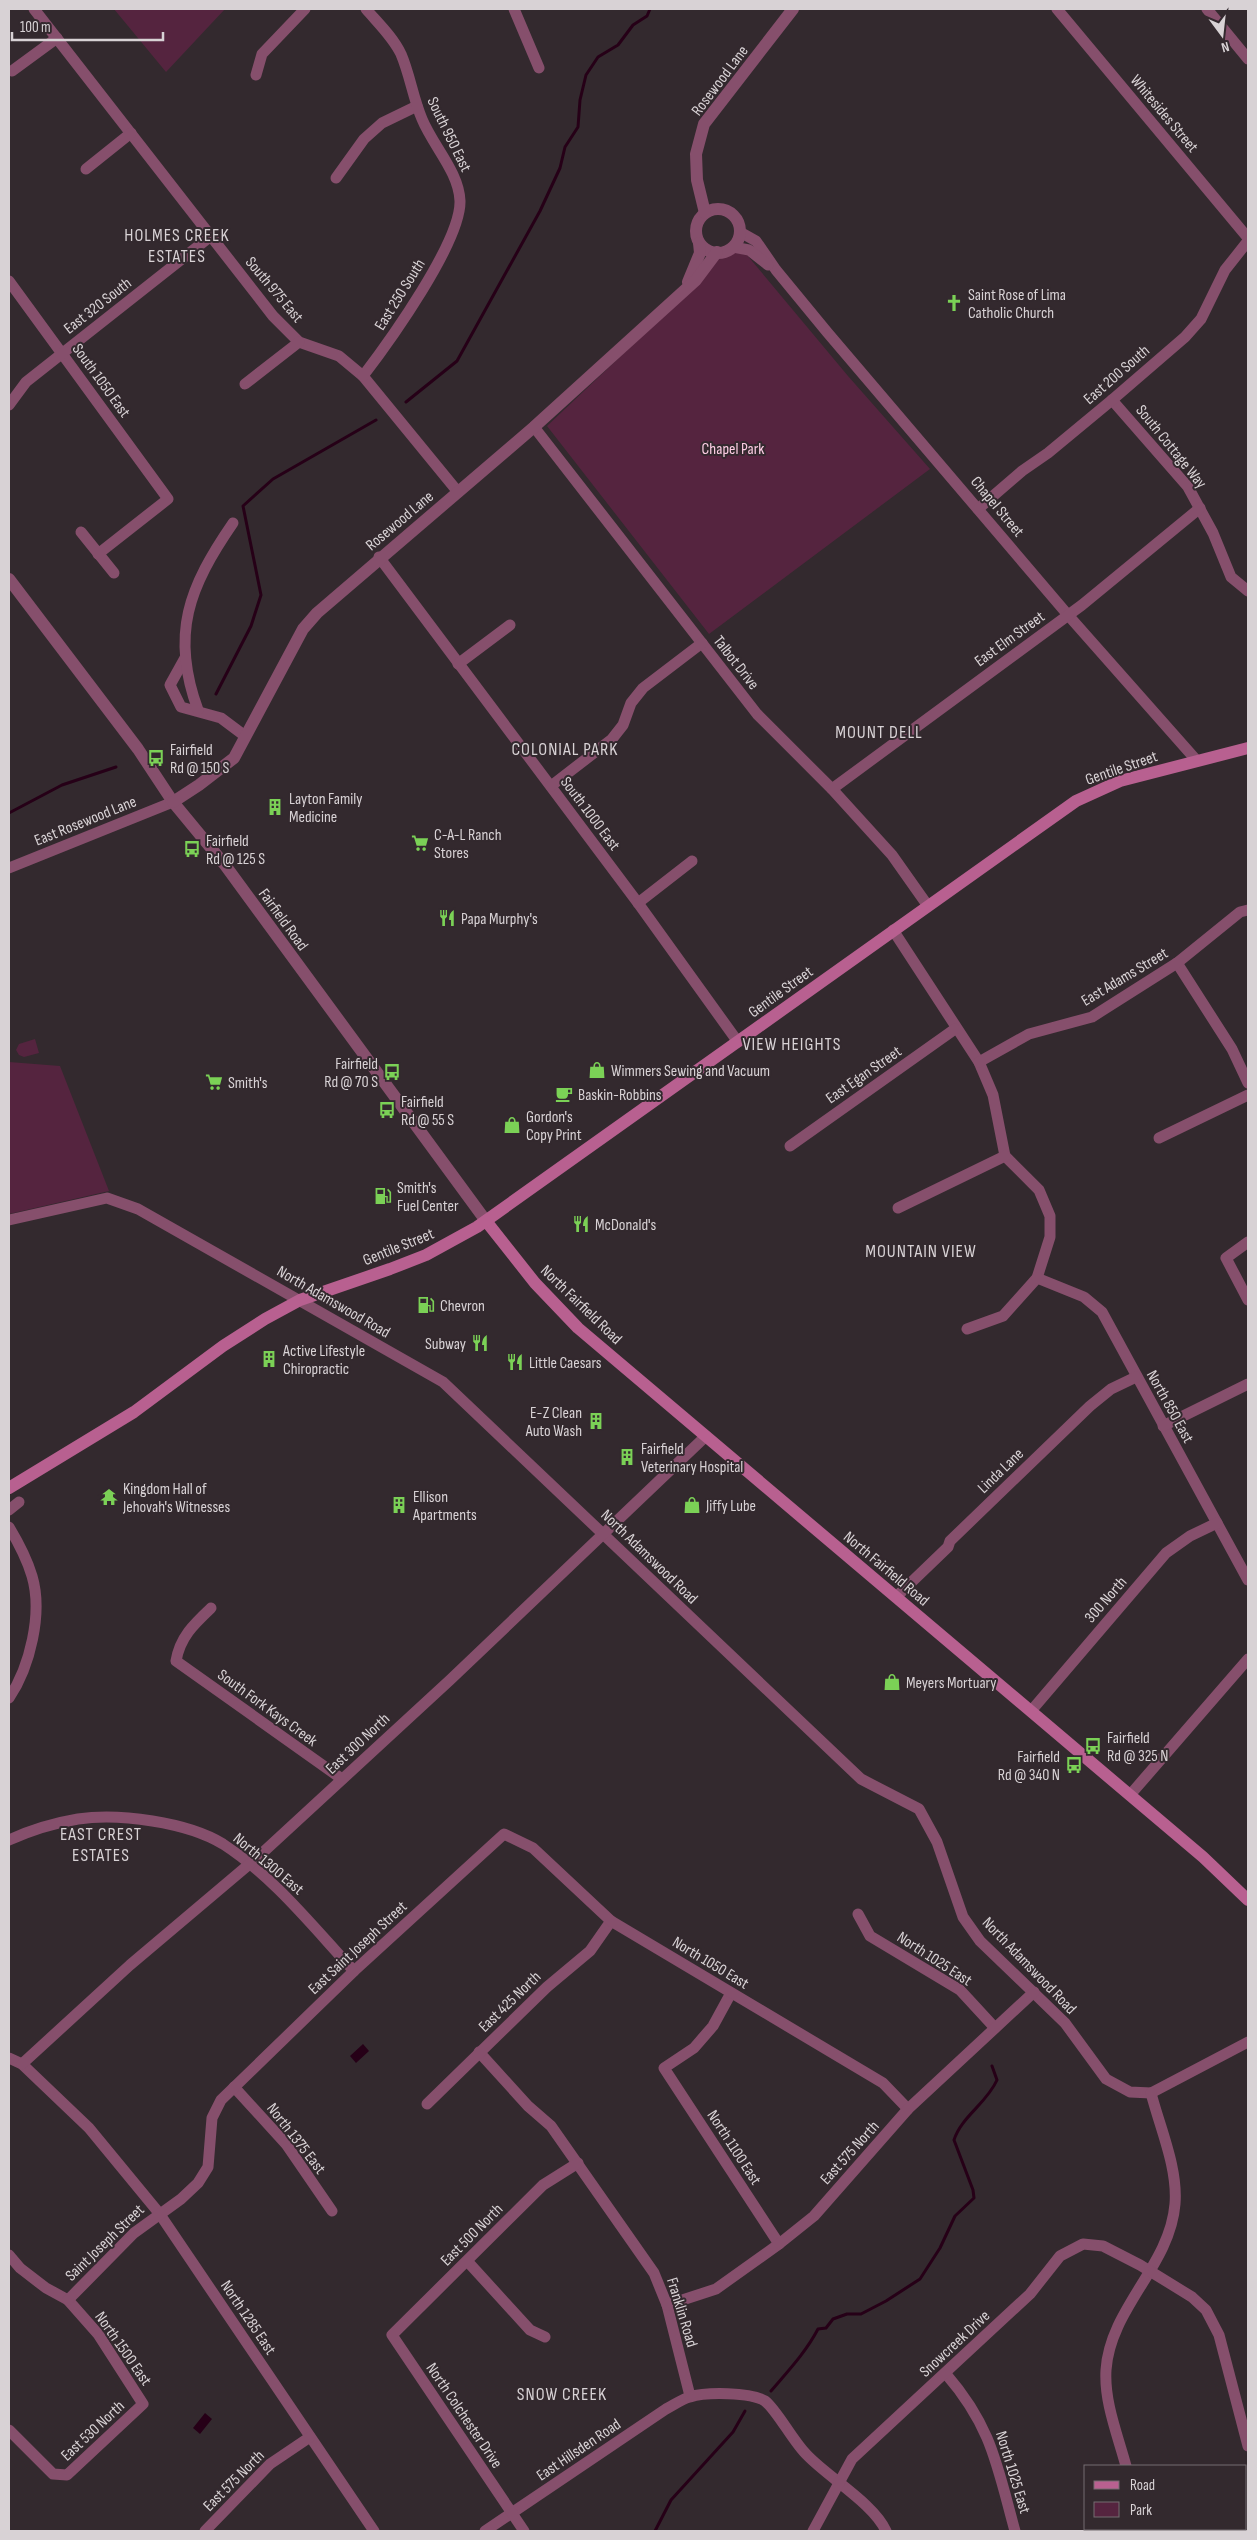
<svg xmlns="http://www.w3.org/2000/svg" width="1257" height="2540" viewBox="0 0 1257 2540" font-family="'Sofia Sans Condensed',sans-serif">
	<rect width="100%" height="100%" fill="#33292e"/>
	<g fill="#55243f">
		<path d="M114 9H225L166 72Z"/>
		<path d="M728 251 747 255 848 376 930 469 709 634 547 426 698 283 718 255Z"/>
		<path d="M35 1039 39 1053 24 1057 19 1055 16 1050 19 1044Z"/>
		<path d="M9 1062 60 1066 109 1191 9 1214Z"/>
	</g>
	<g fill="#260017">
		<path d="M363 2044 369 2051 356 2063 350 2056Z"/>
		<path d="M205 2413 212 2419 200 2434 193 2428Z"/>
	</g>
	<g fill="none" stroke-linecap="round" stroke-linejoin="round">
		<g stroke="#260017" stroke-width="3">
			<path d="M406 402 457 361 540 211 560 168 565 147 578 127 580 100 586 75 598 57 618 45 633 25 647 16 650 9"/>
			<path d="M216 694 251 626 261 595 243 506 273 479 376 420"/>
			<path d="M9 813 62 785 116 767"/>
			<path d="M771 2391C788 2371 806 2352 818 2329L826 2328 833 2319 847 2314H861L886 2301 920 2279 940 2248 955 2216 974 2198 973 2190 954 2140C961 2117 987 2103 997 2080L992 2066"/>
			<path d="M655 2531 671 2500 733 2432 745 2411"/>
		</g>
		<g stroke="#864f6c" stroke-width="11">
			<path d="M34 9 273 316 299 342 339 356 363 376 458 492"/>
			<path d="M514 9 539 68"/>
			<path d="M1057 9 1248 238"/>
			<path d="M1207 9 1248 59"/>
			<path d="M12 71 57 38"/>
			<path d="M256 75 262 54 305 9"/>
			<path d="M86 169 131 133"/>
			<path d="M336 178 364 139 382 123 417 106"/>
			<path d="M740 232 756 241 776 270 827 332 1068 615 1197 761"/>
			<path d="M733 247 749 250 768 265"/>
			<path d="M9 281 168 499 98 554"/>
			<path d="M363 376C389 342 461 242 460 201 459 172 433 146 422 119 413 98 410 75 401 54 393 37 378 23 366 9"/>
			<path d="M245 384 299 342"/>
			<path d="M1112 400 1188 487 1213 533 1231 577 1248 591"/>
			<path d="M9 405 26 382 211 236"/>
			<path d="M534 427 757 714 832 789 892 855 928 906"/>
			<path d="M978 509 1022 471 1048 453 1112 400 1185 337 1201 319 1225 270 1248 241"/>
			<path d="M81 532 114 573"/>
			<path d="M379 557 638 903 738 1042"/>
			<path d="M185 658 170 685 181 707 221 718 245 736"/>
			<path d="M458 664 510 625"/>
			<path d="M198 710C170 634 189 587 233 523"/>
			<path d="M551 786 612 739 623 725 631 703 643 688 702 643"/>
			<path d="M832 789 1082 605 1200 508"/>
			<path d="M9 868 173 802"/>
			<path d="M638 903 692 861"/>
			<path d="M893 930 979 1062 993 1095 1005 1156 1039 1190 1050 1216V1237L1037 1278 1003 1316 967 1329"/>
			<path d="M1177 963 1232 1049 1248 1083"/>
			<path d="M979 1062 1029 1034 1092 1017 1177 963 1240 912 1248 910"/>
			<path d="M1159 1138 1248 1095"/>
			<path d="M790 1146 955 1029"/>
			<path d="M898 1208 1005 1156"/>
			<path d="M9 1220 107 1198 138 1209 443 1382 861 1779 919 1809 937 1842 963 1917 980 1941 1065 2023 1106 2079 1130 2092 1151 2093"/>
			<path d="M1248 1242 1226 1258 1248 1300"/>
			<path d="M1037 1278 1084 1297 1102 1312 1248 1580"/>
			<path d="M1163 1426 1248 1384"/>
			<path d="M9 1510 19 1502"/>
			<path d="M9 1527C18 1542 27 1559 32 1576 43 1613 30 1667 9 1698"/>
			<path d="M896 1597 948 1547 950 1541 1090 1406 1111 1389 1136 1377"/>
			<path d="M211 1608C194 1624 180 1637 176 1661L342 1779"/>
			<path d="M1031 1711 1166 1553 1190 1536 1217 1523"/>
			<path d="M1130 1795 1248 1659"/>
			<path d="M9 1840C31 1830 54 1823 78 1819 119 1813 187 1822 223 1844 274 1877 313 1927 354 1971"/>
			<path d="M858 1914 870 1936 960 1990 995 2028"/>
			<path d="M731 1993 713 2026 694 2048 664 2068 779 2244"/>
			<path d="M479 2052 528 2106 551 2126 654 2273 667 2305 690 2396"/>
			<path d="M9 2058 22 2064 89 2128 159 2213 374 2531"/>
			<path d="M22 2064 130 1965 259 1856 450 1680 706 1436"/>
			<path d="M234 2087 286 2144 332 2211"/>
			<path d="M1151 2093 1248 2042"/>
			<path d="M427 2104 547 1987 590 1951 611 1921"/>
			<path d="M9 2255 20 2268 46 2288 68 2300 98 2334 143 2404 67 2475 53 2474 9 2430"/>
			<path d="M468 2262 530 2330 545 2337"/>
			<path d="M68 2300 134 2233 181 2199 198 2183 208 2167 212 2118 221 2100 354 1971 504 1834 533 1848 611 1921 883 2083 908 2109"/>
			<path d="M667 2305 716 2289 779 2244 814 2216 908 2109 1034 1992"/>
			<path d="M946 2374C992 2427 997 2466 1015 2531"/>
			<path d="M1126 2466C1118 2436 1104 2402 1106 2370 1110 2308 1170 2266 1175 2204 1178 2168 1160 2128 1151 2093"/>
			<path d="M1142 2529 1143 2531"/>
			<path d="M205 2531 270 2464 310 2437"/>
			<path d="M485 2531 666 2409C674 2405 682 2399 690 2397 705 2392 751 2392 765 2401 777 2410 794 2443 807 2455 829 2478 874 2504 886 2531"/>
			<path d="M524 2531 392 2335 543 2185 578 2163"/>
			<path d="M813 2531 852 2459 1030 2294 1060 2256 1083 2244 1103 2246 1140 2265 1192 2297 1206 2310 1219 2335 1248 2446"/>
		</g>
		<g stroke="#864f6c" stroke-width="12">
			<circle cx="718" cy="231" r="22"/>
			<path d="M705 213 697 180 696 154 704 124 793 9"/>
			<path d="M688 282 700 253 699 243"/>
			<path d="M9 579 138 749 173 802 225 865 486 1221"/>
			<path d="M173 802 199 785 234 758 303 629 317 613 534 427 696 280 717 252"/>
		</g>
		<g stroke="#b86090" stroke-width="12">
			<path d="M486 1221 535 1283 578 1328 1203 1857 1248 1900"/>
			<path d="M9 1488 134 1412 223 1346 265 1319 300 1300 390 1269 426 1255 477 1227 1076 801 1120 781 1248 748"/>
		</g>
	</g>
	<defs>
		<g id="church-bare" transform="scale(1.35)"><path d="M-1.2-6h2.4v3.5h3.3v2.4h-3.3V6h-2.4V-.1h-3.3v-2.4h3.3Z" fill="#7bd156" stroke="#33292e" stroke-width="2.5" paint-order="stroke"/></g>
		<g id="bus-bare" transform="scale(1.35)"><path d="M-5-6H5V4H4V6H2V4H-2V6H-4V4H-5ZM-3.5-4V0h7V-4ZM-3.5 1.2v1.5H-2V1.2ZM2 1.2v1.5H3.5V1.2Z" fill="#7bd156" stroke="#33292e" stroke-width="2.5" paint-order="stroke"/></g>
		<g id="building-bare" transform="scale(1.35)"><path d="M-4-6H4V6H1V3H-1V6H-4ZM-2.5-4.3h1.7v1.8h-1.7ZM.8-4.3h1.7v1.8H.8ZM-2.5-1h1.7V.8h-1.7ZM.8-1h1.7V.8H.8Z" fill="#7bd156" stroke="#33292e" stroke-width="2.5" paint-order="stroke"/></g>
		<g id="supermarket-bare" transform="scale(1.35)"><path d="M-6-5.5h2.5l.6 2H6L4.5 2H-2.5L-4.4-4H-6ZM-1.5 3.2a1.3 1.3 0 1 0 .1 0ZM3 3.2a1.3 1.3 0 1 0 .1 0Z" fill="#7bd156" stroke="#33292e" stroke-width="2.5" paint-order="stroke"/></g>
		<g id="restaurant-bare" transform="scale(1.35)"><path d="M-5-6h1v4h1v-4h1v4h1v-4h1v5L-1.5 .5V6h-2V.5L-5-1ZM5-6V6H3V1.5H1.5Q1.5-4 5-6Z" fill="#7bd156" stroke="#33292e" stroke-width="2.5" paint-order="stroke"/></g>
		<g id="shop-bare" transform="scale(1.35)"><path d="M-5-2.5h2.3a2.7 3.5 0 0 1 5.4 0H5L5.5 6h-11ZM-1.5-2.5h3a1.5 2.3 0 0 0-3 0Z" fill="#7bd156" stroke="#33292e" stroke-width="2.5" paint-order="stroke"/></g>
		<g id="cafe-bare" transform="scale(1.35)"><path d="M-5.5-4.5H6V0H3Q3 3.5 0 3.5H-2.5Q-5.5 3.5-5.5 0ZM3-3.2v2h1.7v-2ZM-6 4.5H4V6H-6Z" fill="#7bd156" stroke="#33292e" stroke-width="2.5" paint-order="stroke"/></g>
		<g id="fuel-bare" transform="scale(1.35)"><path d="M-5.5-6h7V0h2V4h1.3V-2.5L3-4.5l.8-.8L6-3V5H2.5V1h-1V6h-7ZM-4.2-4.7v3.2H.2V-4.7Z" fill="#7bd156" stroke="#33292e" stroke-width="2.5" paint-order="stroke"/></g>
		<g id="temple-bare" transform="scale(1.35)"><path d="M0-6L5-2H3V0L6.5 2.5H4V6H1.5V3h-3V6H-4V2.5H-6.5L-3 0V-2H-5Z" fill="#7bd156" stroke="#33292e" stroke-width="2.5" paint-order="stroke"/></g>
	</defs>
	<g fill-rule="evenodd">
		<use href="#church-bare" x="954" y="303"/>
		<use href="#bus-bare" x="156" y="758"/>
		<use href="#building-bare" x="275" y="807"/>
		<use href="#supermarket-bare" x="420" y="843"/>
		<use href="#bus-bare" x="192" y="849"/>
		<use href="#restaurant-bare" x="447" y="918"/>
		<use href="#shop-bare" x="597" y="1070"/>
		<use href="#bus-bare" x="392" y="1072"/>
		<use href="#supermarket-bare" x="214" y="1082"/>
		<use href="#cafe-bare" x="564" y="1094"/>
		<use href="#bus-bare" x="387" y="1110"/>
		<use href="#shop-bare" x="512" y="1125"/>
		<use href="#fuel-bare" x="383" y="1196"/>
		<use href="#restaurant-bare" x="581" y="1224"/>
		<use href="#fuel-bare" x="426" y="1305"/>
		<use href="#restaurant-bare" x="480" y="1343"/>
		<use href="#building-bare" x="269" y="1359"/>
		<use href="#restaurant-bare" x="515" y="1362"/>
		<use href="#building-bare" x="596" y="1421"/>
		<use href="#building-bare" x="627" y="1457"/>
		<use href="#temple-bare" x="109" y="1497"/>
		<use href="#building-bare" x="399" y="1505"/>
		<use href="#shop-bare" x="692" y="1505"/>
		<use href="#shop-bare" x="892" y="1682"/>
		<use href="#bus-bare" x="1093" y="1746"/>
		<use href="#bus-bare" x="1074" y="1765"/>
	</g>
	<g text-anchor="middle" stroke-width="4" stroke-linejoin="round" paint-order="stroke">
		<g font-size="16" fill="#d8d2d5" stroke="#33292e">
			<text transform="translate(719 80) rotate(-53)" y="6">Rosewood Lane</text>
			<text transform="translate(1165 113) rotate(50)" y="6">Whitesides Street</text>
			<text transform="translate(450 134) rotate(64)" y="6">South 950 East</text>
			<text transform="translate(275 289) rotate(50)" y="6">South 975 East</text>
			<text transform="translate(399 294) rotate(-58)" y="6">East 250 South</text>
			<text transform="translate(97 305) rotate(-38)" y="6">East 320 South</text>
			<text transform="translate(1116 374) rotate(-41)" y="6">East 200 South</text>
			<text transform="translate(102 380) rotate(54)" y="6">South 1050 East</text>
			<text transform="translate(1172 446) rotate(51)" y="6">South Cottage Way</text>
			<text transform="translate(998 506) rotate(50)" y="6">Chapel Street</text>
			<text transform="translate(399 520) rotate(-40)" y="6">Rosewood Lane</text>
			<text transform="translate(1009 638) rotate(-36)" y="6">East Elm Street</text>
			<text transform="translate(737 662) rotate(52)" y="6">Talbot Drive</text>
			<text transform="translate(1121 767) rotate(-19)" y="6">Gentile Street</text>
			<text transform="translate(591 813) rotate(53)" y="6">South 1000 East</text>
			<text transform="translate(85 820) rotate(-22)" y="6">East Rosewood Lane</text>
			<text transform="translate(284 919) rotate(54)" y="6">Fairfield Road</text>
			<text transform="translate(1124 976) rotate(-31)" y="6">East Adams Street</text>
			<text transform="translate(780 991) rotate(-36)" y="6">Gentile Street</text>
			<text transform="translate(863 1074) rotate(-35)" y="6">East Egan Street</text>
			<text transform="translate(398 1246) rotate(-22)" y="6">Gentile Street</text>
			<text transform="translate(334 1301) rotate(30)" y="6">North Adamswood Road</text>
			<text transform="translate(582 1304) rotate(44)" y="6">North Fairfield Road</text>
			<text transform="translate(1171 1406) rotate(61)" y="6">North 850 East</text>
			<text transform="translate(1000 1470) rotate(-44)" y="6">Linda Lane</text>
			<text transform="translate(650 1556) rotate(44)" y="6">North Adamswood Road</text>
			<text transform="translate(887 1568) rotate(40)" y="6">North Fairfield Road</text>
			<text transform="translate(1105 1599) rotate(-49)" y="6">300 North</text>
			<text transform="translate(268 1707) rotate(36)" y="6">South Fork Kays Creek</text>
			<text transform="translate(357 1743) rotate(-43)" y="6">East 300 North</text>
			<text transform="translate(269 1863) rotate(40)" y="6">North 1300 East</text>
			<text transform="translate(357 1947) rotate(-43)" y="6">East Saint Joseph Street</text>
			<text transform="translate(935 1958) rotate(33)" y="6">North 1025 East</text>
			<text transform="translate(711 1962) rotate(31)" y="6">North 1050 East</text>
			<text transform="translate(1030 1965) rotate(46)" y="6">North Adamswood Road</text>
			<text transform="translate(509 2001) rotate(-44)" y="6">East 425 North</text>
			<text transform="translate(297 2138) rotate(52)" y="6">North 1375 East</text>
			<text transform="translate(735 2147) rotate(57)" y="6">North 1100 East</text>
			<text transform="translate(849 2152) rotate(-48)" y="6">East 575 North</text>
			<text transform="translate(471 2234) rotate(-45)" y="6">East 500 North</text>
			<text transform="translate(104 2242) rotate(-44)" y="6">Saint Joseph Street</text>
			<text transform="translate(683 2312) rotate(73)" y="6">Franklin Road</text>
			<text transform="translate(249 2317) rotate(56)" y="6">North 1285 East</text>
			<text transform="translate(954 2343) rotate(-43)" y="6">Snowcreek Drive</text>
			<text transform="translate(124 2348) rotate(55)" y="6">North 1500 East</text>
			<text transform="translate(465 2415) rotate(56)" y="6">North Colchester Drive</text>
			<text transform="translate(92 2430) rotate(-43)" y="6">East 530 North</text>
			<text transform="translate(578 2449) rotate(-34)" y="6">East Hillsden Road</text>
			<text transform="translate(1014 2472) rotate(73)" y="6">North 1025 East</text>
			<text transform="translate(233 2480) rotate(-45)" y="6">East 575 North</text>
		</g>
		<g font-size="16" fill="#d8d2d5" stroke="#33292e" text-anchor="start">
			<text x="968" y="300">Saint Rose of Lima<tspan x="968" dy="18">Catholic Church</tspan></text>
			<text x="170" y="755">Fairfield<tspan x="170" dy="18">Rd @ 150 S</tspan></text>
			<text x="289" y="804">Layton Family<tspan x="289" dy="18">Medicine</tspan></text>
			<text x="434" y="840">C-A-L Ranch<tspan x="434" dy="18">Stores</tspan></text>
			<text x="206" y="846">Fairfield<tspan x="206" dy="18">Rd @ 125 S</tspan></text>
			<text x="461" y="924">Papa Murphy's</text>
			<text x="378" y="1069" text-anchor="end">Fairfield<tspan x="378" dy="18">Rd @ 70 S</tspan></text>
			<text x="611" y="1076">Wimmers Sewing and Vacuum</text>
			<text x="228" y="1088">Smith's</text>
			<text x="578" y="1100">Baskin-Robbins</text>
			<text x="401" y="1107">Fairfield<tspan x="401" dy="18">Rd @ 55 S</tspan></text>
			<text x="526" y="1122">Gordon's<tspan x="526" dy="18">Copy Print</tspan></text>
			<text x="397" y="1193">Smith's<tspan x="397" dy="18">Fuel Center</tspan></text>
			<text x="595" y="1230">McDonald's</text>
			<text x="440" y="1311">Chevron</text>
			<text x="466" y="1349" text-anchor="end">Subway</text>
			<text x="283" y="1356">Active Lifestyle<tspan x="283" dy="18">Chiropractic</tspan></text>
			<text x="529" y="1368">Little Caesars</text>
			<text x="582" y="1418" text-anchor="end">E-Z Clean<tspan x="582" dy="18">Auto Wash</tspan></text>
			<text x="641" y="1454">Fairfield<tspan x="641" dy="18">Veterinary Hospital</tspan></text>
			<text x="123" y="1494">Kingdom Hall of<tspan x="123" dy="18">Jehovah's Witnesses</tspan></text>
			<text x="413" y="1502">Ellison<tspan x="413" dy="18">Apartments</tspan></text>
			<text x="706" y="1511">Jiffy Lube</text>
			<text x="906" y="1688">Meyers Mortuary</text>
			<text x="1107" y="1743">Fairfield<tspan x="1107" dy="18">Rd @ 325 N</tspan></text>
			<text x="1060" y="1762" text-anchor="end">Fairfield<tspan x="1060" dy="18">Rd @ 340 N</tspan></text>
		</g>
		<g font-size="16" fill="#fdcde4" stroke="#33292e">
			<text x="733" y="454">Chapel Park</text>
		</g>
		<g font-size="18" letter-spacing="1" fill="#d8d2d5" stroke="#33292e">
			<text x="177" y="241">HOLMES CREEK<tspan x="177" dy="21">ESTATES</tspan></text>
			<text x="879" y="738">MOUNT DELL</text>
			<text x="565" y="755">COLONIAL PARK</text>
			<text x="792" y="1050">VIEW HEIGHTS</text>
			<text x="921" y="1257">MOUNTAIN VIEW</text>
			<text x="101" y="1840">EAST CREST<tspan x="101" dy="21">ESTATES</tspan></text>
			<text x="562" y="2400">SNOW CREEK</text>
		</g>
	</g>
	<rect width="1257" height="2540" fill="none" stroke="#d8d2d5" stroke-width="20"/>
	<rect x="1084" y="2465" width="162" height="65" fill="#33292e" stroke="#756d71"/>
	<rect x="1094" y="2481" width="25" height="8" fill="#b86090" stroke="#756d71"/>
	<text x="1130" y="2490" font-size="15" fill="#d8d2d5">Road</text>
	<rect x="1094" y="2502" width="25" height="15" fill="#55243f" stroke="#756d71"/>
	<text x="1130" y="2515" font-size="15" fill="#d8d2d5">Park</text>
	<g transform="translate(1222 35) rotate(165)" stroke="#33292e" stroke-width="4" paint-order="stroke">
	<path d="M0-4L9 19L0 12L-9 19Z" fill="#d8d2d5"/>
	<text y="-8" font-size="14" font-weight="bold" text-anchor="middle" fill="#d8d2d5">N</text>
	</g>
	<path d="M12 32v8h151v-8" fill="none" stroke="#d8d2d5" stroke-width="2.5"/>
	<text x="20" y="32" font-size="15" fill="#d8d2d5" stroke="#33292e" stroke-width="4" paint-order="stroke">100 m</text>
</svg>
